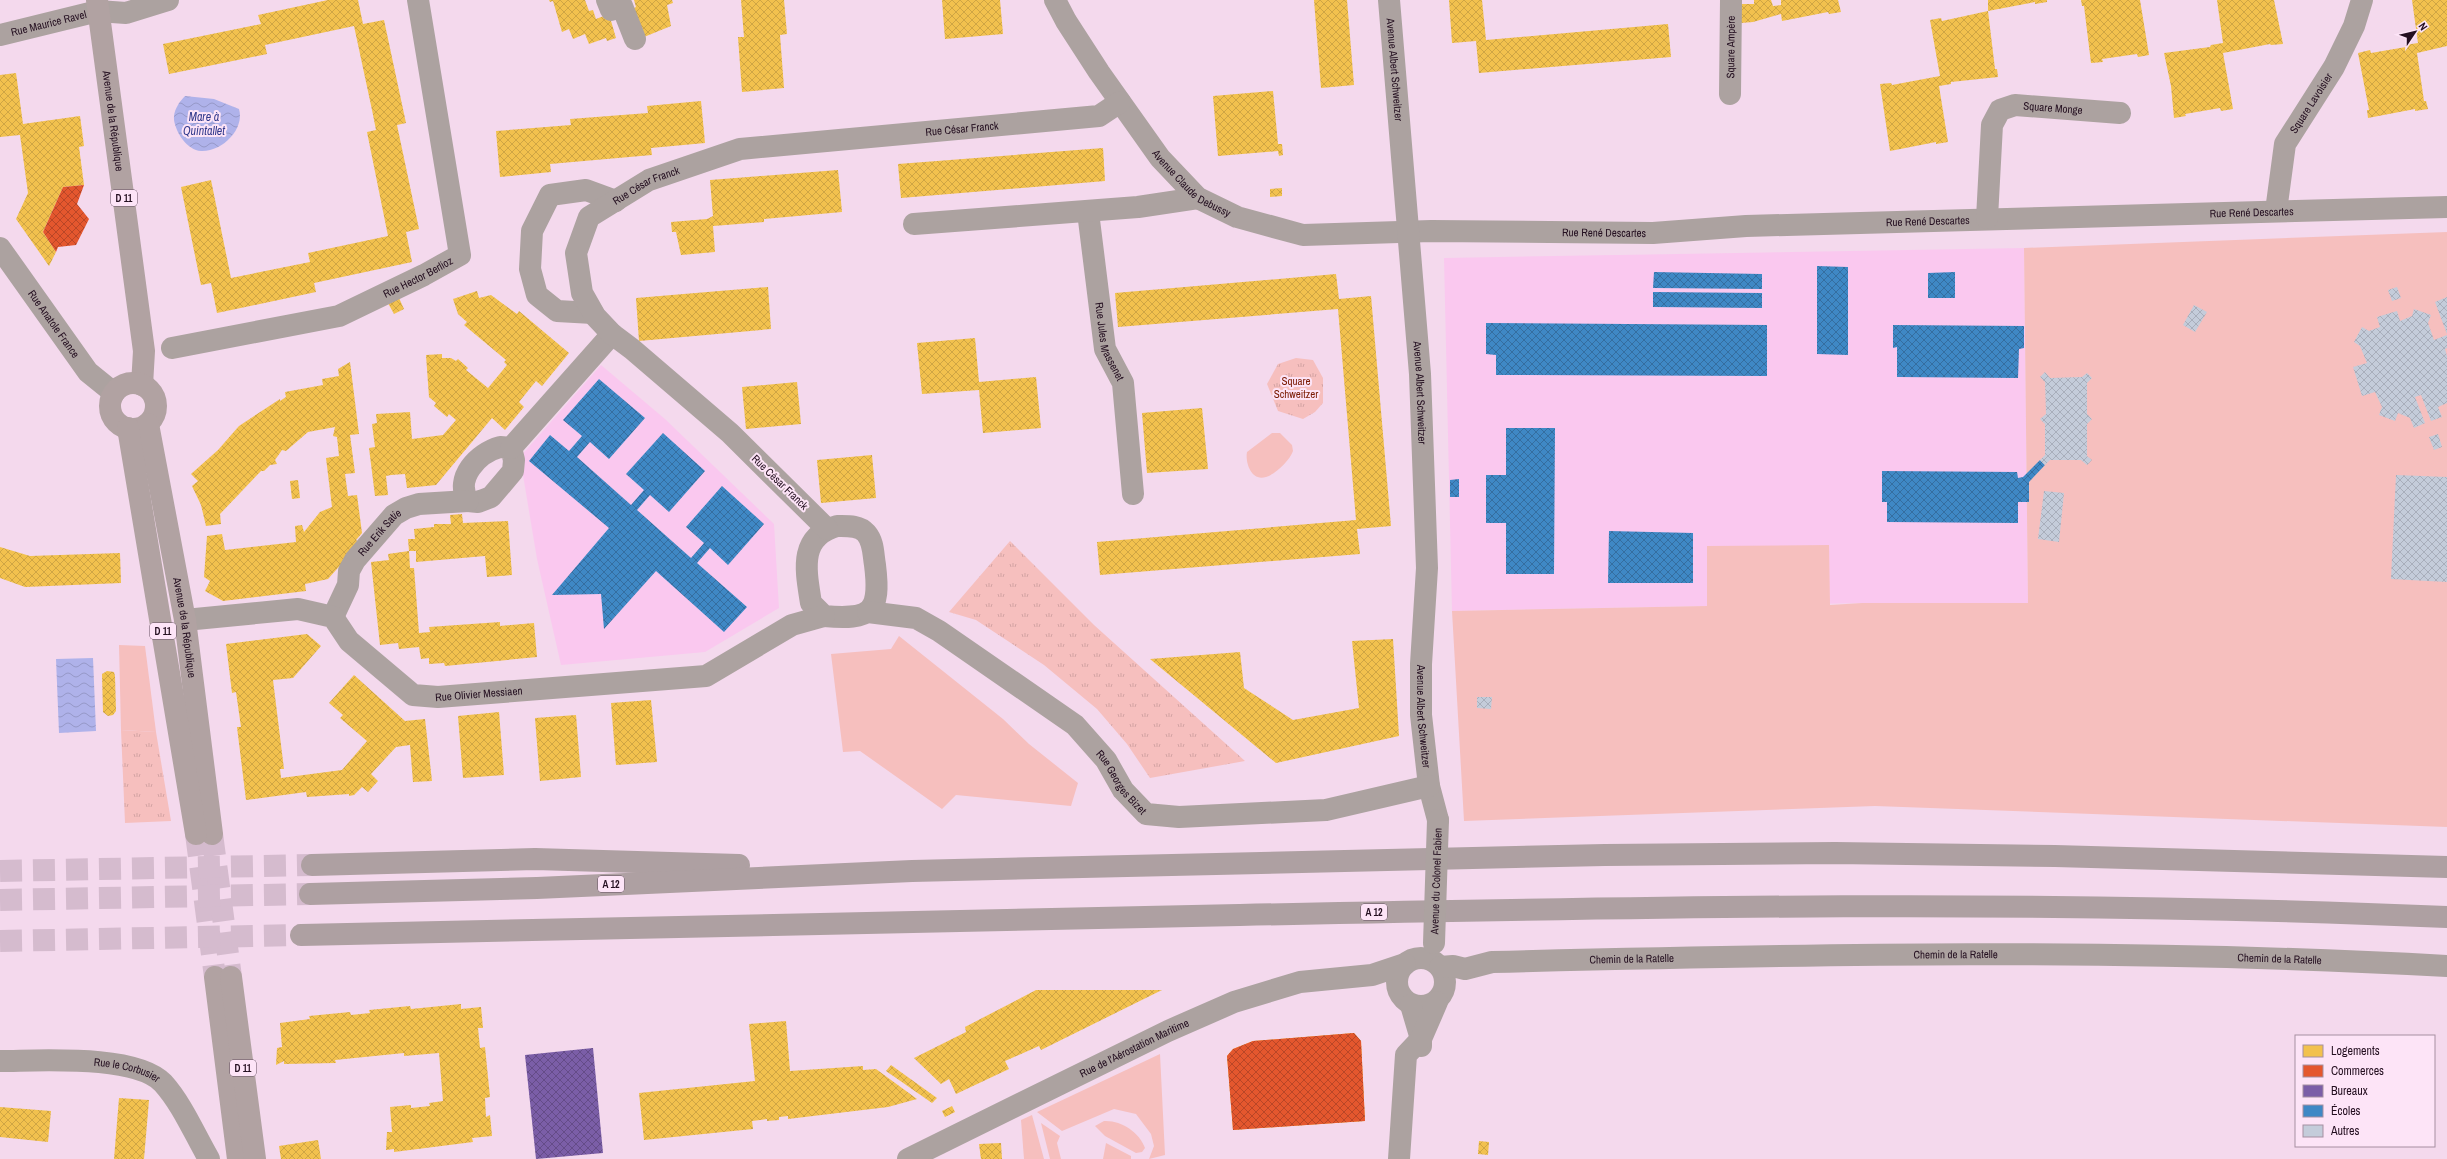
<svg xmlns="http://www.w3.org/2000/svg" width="2447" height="1159" viewBox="0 0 2447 1159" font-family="'Archivo Narrow',sans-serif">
	<defs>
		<pattern id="park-tufts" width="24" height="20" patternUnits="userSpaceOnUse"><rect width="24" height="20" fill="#f6bfbe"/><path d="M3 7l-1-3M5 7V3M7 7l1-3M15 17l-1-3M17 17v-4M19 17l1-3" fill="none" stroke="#d3a3a3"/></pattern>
		<pattern id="water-waves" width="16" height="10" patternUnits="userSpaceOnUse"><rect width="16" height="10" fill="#afb2ea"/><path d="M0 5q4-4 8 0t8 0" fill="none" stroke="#9698c8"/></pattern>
		<pattern id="homes-cross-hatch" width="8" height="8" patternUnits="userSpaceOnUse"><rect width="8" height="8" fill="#f2c14e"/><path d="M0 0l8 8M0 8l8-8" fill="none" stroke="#cfa544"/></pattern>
		<pattern id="shops-cross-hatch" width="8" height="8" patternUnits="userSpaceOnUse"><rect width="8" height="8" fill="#e4572e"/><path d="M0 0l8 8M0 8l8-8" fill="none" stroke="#b94627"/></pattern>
		<pattern id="offices-cross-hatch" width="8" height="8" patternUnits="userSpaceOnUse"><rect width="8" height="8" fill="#7b5ea7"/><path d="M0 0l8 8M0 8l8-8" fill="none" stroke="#654c88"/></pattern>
		<pattern id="schools-cross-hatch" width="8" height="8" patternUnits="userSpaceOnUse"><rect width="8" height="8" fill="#3f88c5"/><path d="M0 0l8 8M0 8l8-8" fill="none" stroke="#356ea0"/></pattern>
		<pattern id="building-cross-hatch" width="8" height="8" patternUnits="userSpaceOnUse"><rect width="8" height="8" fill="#c4ccda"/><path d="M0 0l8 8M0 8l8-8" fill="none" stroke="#a8aebb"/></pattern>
	</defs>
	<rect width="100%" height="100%" fill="#f4d9ed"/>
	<g fill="#fac8ef">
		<path d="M2024 248 2028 603H1862L1452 611 1444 258Z"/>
		<path d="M601 365 665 419 774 524 779 608 705 652 561 665 537 559 520 457Z"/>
	</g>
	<g fill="#f6bfbe">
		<path d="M2447 232V827L1875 806 1464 821 1452 611 1707 606V546L1829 545 1830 605 1862 603H2028L2024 248Z"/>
		<path d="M1272 433H1280L1292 445 1293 451C1290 460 1276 474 1266 477 1251 482 1245 462 1247 452Z"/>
		<path d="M899 636 1003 719 1029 744 1078 783 1071 806 956 795 942 809 860 751 843 752 831 654 891 649Z"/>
		<path d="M119 645 145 646 156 732 121 730Z"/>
		<path d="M1160 1054 1165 1155 1149 1159 1154 1146 1151 1134 1136 1114 1114 1109 1062 1131 1037 1112Z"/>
		<path d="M1032 1115 1044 1159H1024L1021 1120Z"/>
		<path d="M1104 1121C1121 1120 1139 1132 1145 1148L1142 1152 1136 1153 1105 1136 1095 1126Z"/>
		<path d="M1041 1123 1060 1136 1057 1143 1061 1159H1050Z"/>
		<path d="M1106 1143 1131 1156V1159H1103Z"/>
	</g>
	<g fill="url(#park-tufts)">
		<path d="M1296 358 1313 360 1323 378V403L1315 412 1303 419 1278 411 1267 384 1278 364Z"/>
		<path d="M1010 541 1094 625 1245 761 1150 778 1127 744 1097 709 1044 665 976 620 949 612Z"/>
		<path d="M121 730 156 732 171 821 125 823Z"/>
	</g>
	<g fill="url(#water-waves)">
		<path d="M185 96 214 99 239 109C245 129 222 152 201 151 187 150 176 133 174 120 173 111 179 102 185 96Z"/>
		<path d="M93 658 96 731 59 733 56 659Z"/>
	</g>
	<g fill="url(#homes-cross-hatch)">
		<path d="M328 0H358L363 24 384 20 406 123 397 125 419 229 406 232 412 262 314 283 316 292 217 313 211 283 201 285 181 187 211 180 231 278 310 262 308 253 388 236 367 132 376 130 372 110 354 26 265 45 267 54 169 74 163 44 261 24 258 15Z"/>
		<path d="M549 0H585L589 11 593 10 596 19 609 14 616 38 607 41 606 38 589 44 585 34 573 39 569 29 562 32 553 1 550 2Z"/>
		<path d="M634 0H672L673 3 667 5 671 26 644 37 632 9 636 7Z"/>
		<path d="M741 0H784L787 34 780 35 784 88 742 92 738 37H744Z"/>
		<path d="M942 0H1000L1003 34 945 39Z"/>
		<path d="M1314 0H1347L1354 85 1321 88Z"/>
		<path d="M1449 0H1482L1486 40 1668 24 1671 57 1479 73 1476 41 1452 43Z"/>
		<path d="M1754 0H1771L1773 6 1781 5V0H1838L1841 12 1829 14 1828 12 1782 21 1781 14 1753 22 1741 23V4H1754Z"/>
		<path d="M1988 0H2047V2L2035 4V2L1988 11Z"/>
		<path d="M2081 0H2140L2149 55 2138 57 2137 54 2102 59 2103 62 2091 63 2084 6H2082Z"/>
		<path d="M2217 0H2274L2283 44 2271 45 2270 44 2223 53 2233 109 2221 111 2220 108 2185 114 2186 116 2174 118 2171 86 2164 53 2210 47 2211 45 2223 43Z"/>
		<path d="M2412 0H2447V46L2417 53 2424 101H2426L2428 109 2415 111V109L2368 118 2367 110H2369L2358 53 2370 50 2371 53 2406 47 2405 45 2418 43Z"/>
		<path d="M1988 11 1995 69H1997L1998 77 1951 82V84L1939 86 1948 142 1936 144V142L1890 151 1880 84 1891 83 1892 85 1940 76 1930 20 1941 18 1942 21Z"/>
		<path d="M16 73 23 124 80 116 84 146 79 147 84 185 63 187 43 232 56 252 49 266 16 219 28 193 20 135 0 137V75Z"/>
		<path d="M1273 91 1278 144H1282L1283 155 1279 156 1278 151 1218 156 1213 96Z"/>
		<path d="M701 101 705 143 651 148 652 155 550 164 551 172 500 177 496 131 571 125 570 119 648 113 647 106Z"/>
		<path d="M1103 148 1105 181 901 198 898 164Z"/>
		<path d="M838 170 842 212 764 219V222L713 226 715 252 681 255 676 232H672L671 222 707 219 713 216 710 180Z"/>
		<path d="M1282 188V196L1270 197V189Z"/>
		<path d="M1336 274 1339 299 1371 296 1391 526 1357 529 1360 554 1100 575 1097 542 1356 520 1338 309 1118 327 1115 293Z"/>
		<path d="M768 287 771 329 639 341 636 298Z"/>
		<path d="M477 291 479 298 491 295 517 314 519 311 569 353 542 386 536 381 519 402 524 407 505 430 492 418 436 485 407 488 405 474 391 475 386 476 388 495 375 496 369 448 375 447 372 424 377 423 376 414 410 412 412 439 443 435 456 420 449 414 447 417 434 406 436 403 429 397 426 355 442 354V358H451L456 361 458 359 468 368 466 370 488 388 507 365 504 362 506 360 464 325 467 322 458 314 453 299Z"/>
		<path d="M399 298 404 309 394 314 388 303Z"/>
		<path d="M975 338 979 382 1036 377 1041 428 983 433 979 390 922 394 917 343Z"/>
		<path d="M350 362 359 434 350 435 355 473 345 474 348 496 357 495 362 533 356 540 360 543 328 579 305 584 306 591 223 601 205 591 210 581 204 577 207 536 222 534 225 550 296 542 295 526 302 525 304 532 320 512 332 507 326 458 339 456 337 437 333 436 335 427 308 432 286 451 282 450 275 460 277 464 270 465 264 471H261L220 514 221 524 206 526 201 505 192 486 198 481 191 474 218 450 239 426 280 399V401L286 397 285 392 323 385 322 379 339 376 338 369Z"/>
		<path d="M797 382 801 424 746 429 742 387Z"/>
		<path d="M1202 408 1208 469 1147 473 1142 413Z"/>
		<path d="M872 455 876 498 821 503 817 460Z"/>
		<path d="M298 480 300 498 292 499 290 481Z"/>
		<path d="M462 514 463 523 508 521 512 575 487 577 485 556 416 562V551H409L408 539H415L414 529 434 527V524H451L450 515Z"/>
		<path d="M0 547 30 556 120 553 121 583 25 587 0 578Z"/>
		<path d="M409 551 410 568H414L419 633 430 632 429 627 500 622V626L534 623 537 657 445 666 444 663 429 664V658L421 659 419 647 399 649 398 643 380 645 371 562 389 560 388 554Z"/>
		<path d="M307 634 321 646 293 678 273 680 284 769H280L281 778 342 770 367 741 340 718 343 715 329 703 354 675 405 721 425 719 432 781 413 782 410 745 396 747 371 774 378 781 368 792 362 787 354 795 349 796V794L307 797 306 792 246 800 237 727H241L236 692 232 693 226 644Z"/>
		<path d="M1393 639 1399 736 1276 763 1150 659 1240 652 1244 688 1293 720 1359 708 1352 641Z"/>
		<path d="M107 671 114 672 115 676 116 711 113 715 108 716 103 712 102 674Z"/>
		<path d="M651 700 657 762 616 765 611 703Z"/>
		<path d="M499 712 504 775 463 778 458 716Z"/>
		<path d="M576 715 581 777 540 781 535 718Z"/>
		<path d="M1036 990H1162L1041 1050 1039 1046 1005 1061 1009 1069 956 1094 949 1079 941 1084 914 1058 966 1032 965 1027Z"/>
		<path d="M461 1004V1009L481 1007 483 1028H478L480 1048 485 1047 490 1097 485 1098 486 1117 490 1115 492 1136 472 1138 473 1142 394 1152V1149L386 1150 387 1132H392L390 1107 411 1105V1108L430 1106 429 1103 443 1101 439 1053 404 1056V1053L335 1060 336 1063 284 1064V1061L276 1065 277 1048 282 1047 280 1023 310 1019 309 1016 350 1012 351 1015 370 1013 369 1010 410 1006 411 1009Z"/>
		<path d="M786 1021 790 1071 863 1066V1070L876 1069 917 1099 888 1107 788 1119V1116L779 1117V1120L767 1121V1119L752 1121 753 1129 644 1140 639 1093 755 1081 749 1024Z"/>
		<path d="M1354 1033 1361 1041 1365 1121 1233 1130 1227 1056 1233 1049 1253 1041Z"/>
		<path d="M891 1065 937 1098 932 1103 886 1071Z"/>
		<path d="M119 1098 149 1100 144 1159H114Z"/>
		<path d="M952 1106 955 1112 945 1117 942 1111Z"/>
		<path d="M0 1107 51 1111 48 1142 0 1137Z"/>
		<path d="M318 1140 321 1159H281L279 1146Z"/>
		<path d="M1479 1141 1489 1142 1488 1155 1478 1154Z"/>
		<path d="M1001 1143 1002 1159H981L979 1144Z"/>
	</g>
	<g fill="url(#shops-cross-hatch)">
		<path d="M84 185 77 204 89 219 76 245 58 247 56 252 43 232 63 187Z"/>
		<path d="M1354 1033 1361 1041 1365 1121 1233 1130 1227 1056 1233 1049 1253 1041Z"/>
	</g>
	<path fill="url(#offices-cross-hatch)" d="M593 1048 603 1153 536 1159 525 1055Z"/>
	<g fill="url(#schools-cross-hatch)">
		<path d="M1817 266 1848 267V355L1817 354Z"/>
		<path d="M1654 272 1762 274V289L1653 288Z"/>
		<path d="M1955 272V298H1928V273Z"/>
		<path d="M1653 292 1762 293V308L1653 307Z"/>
		<path d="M1486 323 1767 325V376L1496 375V355L1486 354Z"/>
		<path d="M1893 325 2024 326V348L2019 349 2018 378 1897 377V347L1893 348Z"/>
		<path d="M599 379 645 418 609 459 590 442 577 457 631 505 644 490 626 474 663 433 705 471 669 512 650 495 637 510 691 558 704 543 686 527 722 486 764 524 728 565 710 548 697 563 747 607 724 632 656 571 604 629 601 594 552 595 609 528 529 461 550 435 569 451 582 436 563 420Z"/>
		<path d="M1506 428H1555L1554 574H1506V523H1486V475H1506Z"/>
		<path d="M2040 460 2045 465 2029 482V502H2018V523L1887 522V502H1882V471L2017 472 2018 478 2023 477Z"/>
		<path d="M1459 479V497H1450V480Z"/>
		<path d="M1609 531 1693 533V583H1608Z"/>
	</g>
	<g fill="url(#building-cross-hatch)">
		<path d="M2397 287 2401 298 2392 301 2388 290Z"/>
		<path d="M2447 297V334L2435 302Z"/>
		<path d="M2194 305 2207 312 2195 332 2183 325Z"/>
		<path d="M2414 309 2431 315 2428 323 2434 340 2447 335V348L2445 349 2447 356V403L2438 407 2442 417 2431 421 2421 395 2415 397 2425 423 2414 428 2410 418 2398 413 2395 421 2379 415 2382 407 2375 392 2362 396 2353 367 2367 363 2360 346 2354 342 2362 327 2369 331 2380 327 2377 317 2397 311 2400 321 2412 316Z"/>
		<path d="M2045 372 2050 378 2082 377 2087 373 2092 378 2087 383V414L2092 419 2087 424V456L2092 460 2087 465 2081 460H2050L2045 465 2040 460 2045 455V424L2040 419 2046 414 2045 382 2040 377Z"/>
		<path d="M2438 434 2442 447 2434 450 2429 437Z"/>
		<path d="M2396 475 2447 477V582L2391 579Z"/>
		<path d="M2044 491 2064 493 2059 542 2038 539Z"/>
		<path d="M1477 697H1492L1491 709 1477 708Z"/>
	</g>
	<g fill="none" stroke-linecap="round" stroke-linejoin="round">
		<g stroke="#d5bbce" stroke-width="22" stroke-dasharray="22 11" stroke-linecap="butt">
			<path d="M196 834 215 977"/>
			<path d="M212 834 231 977"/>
		</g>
		<g stroke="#d5bbce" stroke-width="22" stroke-dasharray="22 11" stroke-linecap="butt">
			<path d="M0 871 312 865"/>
			<path d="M0 900 310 894"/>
			<path d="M0 941 301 935"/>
		</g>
		<g stroke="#aca2a0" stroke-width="22">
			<path d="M607 0 611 10 622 6 635 39"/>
			<path id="s1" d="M1055 0 1066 21 1099 72 1160 158 1198 198 1237 217 1303 235 1431 231 1653 233 1746 226 2447 207"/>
			<path id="s2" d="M1389 0 1420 374 1427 568 1421 664V715L1429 786 1438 820"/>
			<path id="s3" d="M0 35 98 11 126 13 168 0"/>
			<path id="s4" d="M1730 94 1731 0"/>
			<path id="s5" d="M2276 211 2285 144 2334 67 2354 26 2362 0"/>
			<path id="s6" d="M1088 212 1105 349 1123 383 1133 494"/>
			<path id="s7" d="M1987 218 1992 125 2000 110 2015 105 2120 113"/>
			<path d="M914 224 1138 207 1198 198"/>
			<path id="s8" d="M0 248 88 372 114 393"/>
			<path d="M593 313 557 311 537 295 530 269 532 231 550 195 586 190 616 201"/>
			<path id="s9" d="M172 348 339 316 424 275 460 255 418 0"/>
			<path d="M500 447 511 448 514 460 513 471 491 497 478 502 468 501C454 478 478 453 500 447Z"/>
			<path d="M511 448 612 334"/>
			<path d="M837 526C847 526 859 525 866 533 874 542 873 554 875 565 881 613 871 620 824 616L811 603C806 571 798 537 837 526Z"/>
			<path id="s10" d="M827 529 730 433 632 349 612 334 595 316 582 293 576 253 589 217 649 180 740 149 1099 116 1120 102"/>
			<path id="s11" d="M868 612 916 618 939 631 1075 725 1106 760 1123 790 1146 814 1179 817 1326 810 1429 786"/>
			<path id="s12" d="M333 617 348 585 349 571 355 560 394 515 406 508 419 504 468 501"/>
			<path id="s13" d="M185 620 298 609 333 617 349 641 413 695 438 697 706 676 792 625 824 616"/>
			<circle cx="1421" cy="982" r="24"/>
			<path id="s14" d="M1440 967 1453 966 1465 969 1492 962C1810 954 2129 948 2447 966"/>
			<path d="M1411 1005 1421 1039V1046"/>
			<path id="s15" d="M0 1061C39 1061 135 1054 163 1083 182 1104 195 1135 209 1159"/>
			<path id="s16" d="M908 1159 1168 1031 1234 1002 1300 982 1372 975 1405 964"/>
			<path d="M1399 1159 1406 1055 1421 1039 1437 1002"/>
		</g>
		<g stroke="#b1a2a2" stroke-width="22">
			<path id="s17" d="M97 0 144 351 142 385"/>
			<circle cx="133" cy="406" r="23"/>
			<path id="s18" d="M148 424 185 620 212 834"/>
			<path d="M128 428 196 834"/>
			<path d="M215 977 238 1159"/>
			<path d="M231 977 255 1159"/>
		</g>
		<g stroke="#aea0a2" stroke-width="22">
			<path d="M312 865 535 859 739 865"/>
			<path d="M310 894 537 888 912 871 1605 855 1835 853 2055 856 2447 867"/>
			<path d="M301 935C613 928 926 922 1239 915 1642 907 2044 899 2447 917"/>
		</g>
		<path stroke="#aca2a0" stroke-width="22" id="s19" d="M1434 943 1438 820"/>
	</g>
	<g text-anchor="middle" stroke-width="4" stroke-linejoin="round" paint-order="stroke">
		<g fill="#fde4f7" stroke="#654f60" stroke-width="1">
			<rect x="111" y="190" width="26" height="16" rx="3"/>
			<rect x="150" y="623" width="26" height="16" rx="3"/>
			<rect x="598" y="876" width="26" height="16" rx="3"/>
			<rect x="1361" y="904" width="26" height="16" rx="3"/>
			<rect x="230" y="1060" width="26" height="16" rx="3"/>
		</g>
		<g font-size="10" font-weight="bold" fill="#240f20">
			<text x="124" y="202">D 11</text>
			<text x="163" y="635">D 11</text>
			<text x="611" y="888">A 12</text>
			<text x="1374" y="916">A 12</text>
			<text x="243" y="1072">D 11</text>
		</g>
		<g font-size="11" fill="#240f20" stroke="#fde4f7">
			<text dy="4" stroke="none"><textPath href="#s3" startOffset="50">Rue Maurice Ravel</textPath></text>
			<text dy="4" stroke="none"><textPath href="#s4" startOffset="47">Square Ampère</textPath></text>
			<text dy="4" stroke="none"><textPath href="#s2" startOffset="70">Avenue Albert Schweitzer</textPath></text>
			<text dy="4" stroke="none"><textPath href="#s5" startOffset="116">Square Lavoisier</textPath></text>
			<text dy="4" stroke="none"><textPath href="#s7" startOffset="164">Square Monge</textPath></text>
			<text dy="4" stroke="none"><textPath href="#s17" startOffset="122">Avenue de la République</textPath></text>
			<text dy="4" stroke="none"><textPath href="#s10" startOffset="810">Rue César Franck</textPath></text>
			<text dy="4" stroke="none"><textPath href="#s1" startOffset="231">Avenue Claude Debussy</textPath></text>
			<text dy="4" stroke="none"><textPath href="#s10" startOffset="486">Rue César Franck</textPath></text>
			<text dy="4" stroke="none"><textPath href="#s1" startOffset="1306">Rue René Descartes</textPath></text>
			<text dy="4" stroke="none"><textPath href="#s1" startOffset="982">Rue René Descartes</textPath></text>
			<text dy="4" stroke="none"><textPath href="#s1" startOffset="658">Rue René Descartes</textPath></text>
			<text dy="4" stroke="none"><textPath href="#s9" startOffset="258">Rue Hector Berlioz</textPath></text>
			<text dy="4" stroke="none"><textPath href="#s8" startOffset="93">Rue Anatole France</textPath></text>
			<text dy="4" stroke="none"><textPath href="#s6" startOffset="132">Rue Jules Massenet</textPath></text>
			<text dy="4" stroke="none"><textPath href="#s2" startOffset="394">Avenue Albert Schweitzer</textPath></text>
			<text transform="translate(780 482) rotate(44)" y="4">Rue César Franck</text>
			<text dy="4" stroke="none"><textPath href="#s12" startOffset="99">Rue Erik Satie</textPath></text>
			<text dy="4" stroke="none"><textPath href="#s18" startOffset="207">Avenue de la République</textPath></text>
			<text dy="4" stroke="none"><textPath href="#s13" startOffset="328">Rue Olivier Messiaen</textPath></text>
			<text dy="4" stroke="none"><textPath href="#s2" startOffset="718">Avenue Albert Schweitzer</textPath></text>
			<text dy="4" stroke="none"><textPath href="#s11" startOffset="314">Rue Georges Bizet</textPath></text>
			<text dy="4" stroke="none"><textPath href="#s19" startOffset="62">Avenue du Colonel Fabien</textPath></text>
			<text dy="4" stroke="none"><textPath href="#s14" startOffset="517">Chemin de la Ratelle</textPath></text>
			<text dy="4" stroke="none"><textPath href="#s14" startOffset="841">Chemin de la Ratelle</textPath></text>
			<text dy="4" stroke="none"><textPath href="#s14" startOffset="193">Chemin de la Ratelle</textPath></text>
			<text dy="4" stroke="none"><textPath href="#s16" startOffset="252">Rue de l'Aérostation Maritime</textPath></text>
			<text dy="4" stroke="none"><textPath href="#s15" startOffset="128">Rue le Corbusier</textPath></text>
		</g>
		<g font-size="11" fill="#7a1901" stroke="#fde4f7">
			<text x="1296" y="385">Square<tspan x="1296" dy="13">Schweitzer</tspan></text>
		</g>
		<g font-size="12" font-style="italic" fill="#323a8c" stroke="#fde4f7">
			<text x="204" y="121">Mare à<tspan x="204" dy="14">Quintallet</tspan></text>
		</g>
	</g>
	<rect x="2295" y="1035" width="140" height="112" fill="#fde4f7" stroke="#a68fa1"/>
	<rect x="2303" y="1045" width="20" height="12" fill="#f2c14e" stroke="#a68fa1"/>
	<text x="2331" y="1055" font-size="12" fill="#240f20">Logements</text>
	<rect x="2303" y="1065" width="20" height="12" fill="#e4572e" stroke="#a68fa1"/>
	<text x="2331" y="1075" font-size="12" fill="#240f20">Commerces</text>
	<rect x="2303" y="1085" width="20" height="12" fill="#7b5ea7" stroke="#a68fa1"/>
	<text x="2331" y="1095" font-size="12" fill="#240f20">Bureaux</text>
	<rect x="2303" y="1105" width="20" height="12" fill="#3f88c5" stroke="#a68fa1"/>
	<text x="2331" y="1115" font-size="12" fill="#240f20">Écoles</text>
	<rect x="2303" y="1125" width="20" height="12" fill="#c4ccda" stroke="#a68fa1"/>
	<text x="2331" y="1135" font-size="12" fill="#240f20">Autres</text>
	<g transform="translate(2415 32) rotate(55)" stroke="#fde4f7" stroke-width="3" paint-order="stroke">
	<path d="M0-3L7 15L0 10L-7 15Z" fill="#240f20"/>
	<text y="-6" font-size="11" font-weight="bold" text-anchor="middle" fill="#240f20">N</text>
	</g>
</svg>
